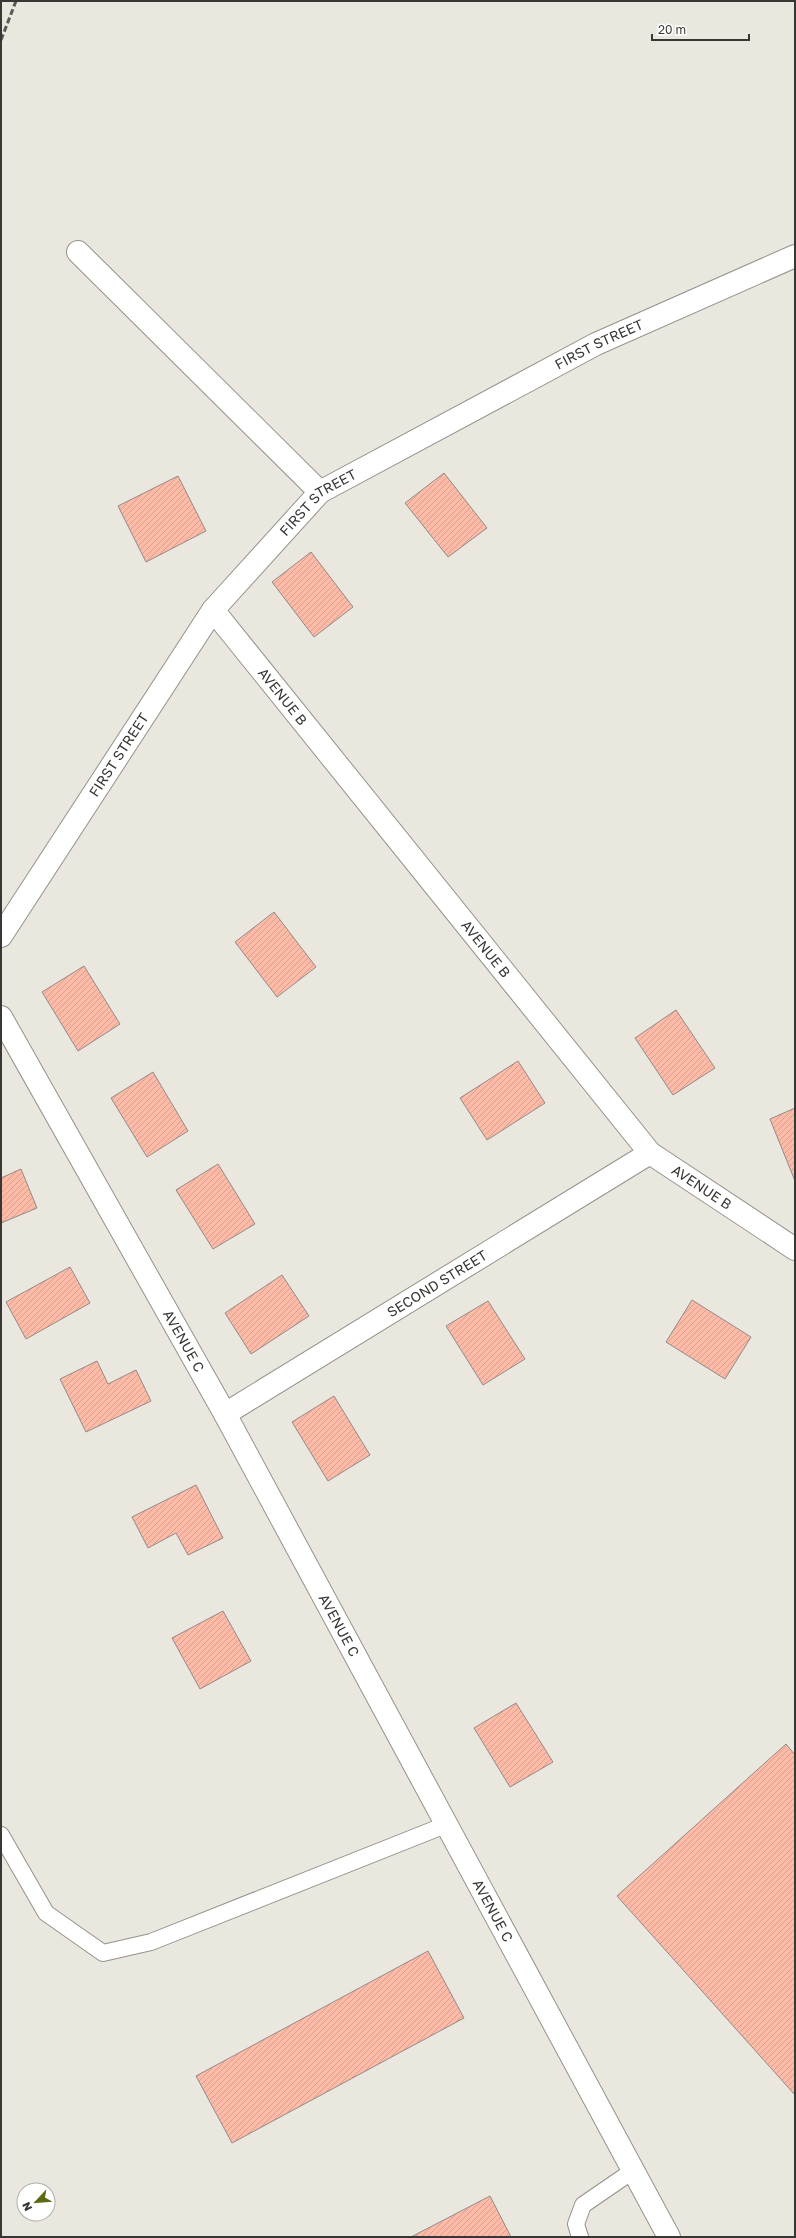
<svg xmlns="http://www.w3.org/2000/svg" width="796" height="2238" viewBox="0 0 796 2238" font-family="'Golos Text',sans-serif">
	<defs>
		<pattern id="building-hatch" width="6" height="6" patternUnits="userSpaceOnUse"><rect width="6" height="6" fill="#fcbaa7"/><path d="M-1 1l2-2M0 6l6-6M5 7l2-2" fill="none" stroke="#d9a090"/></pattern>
	</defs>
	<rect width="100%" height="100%" fill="#eae7df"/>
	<g fill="url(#building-hatch)" stroke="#938a88">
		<path d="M444 473 487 528 448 557 405 503Z"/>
		<path d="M178 476 206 531 146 562 118 506Z"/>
		<path d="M311 552 353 607 314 637 272 582Z"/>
		<path d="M274 912 316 967 277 997 235 942Z"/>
		<path d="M84 966 120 1024 78 1051 42 992Z"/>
		<path d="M676 1010 715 1068 673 1095 635 1038Z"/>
		<path d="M518 1061 545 1103 487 1140 460 1098Z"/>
		<path d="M153 1072 188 1131 147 1157 111 1098Z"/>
		<path d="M795 1108V1181L770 1119Z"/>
		<path d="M218 1164 255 1224 213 1249 176 1190Z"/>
		<path d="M21 1169 37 1208 1 1223V1178Z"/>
		<path d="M70 1267 90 1303 26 1339 6 1302Z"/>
		<path d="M282 1275 309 1316 251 1354 225 1313Z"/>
		<path d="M692 1300 751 1337 725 1379 666 1342Z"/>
		<path d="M488 1301 525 1359 483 1385 446 1326Z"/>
		<path d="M97 1361 108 1384 136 1370 151 1401 86 1432 60 1379Z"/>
		<path d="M334 1396 370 1455 328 1481 292 1422Z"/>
		<path d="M196 1485 223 1538 188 1555 176 1533 148 1548 132 1517Z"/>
		<path d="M223 1611 251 1661 200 1689 172 1638Z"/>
		<path d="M516 1703 553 1762 510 1787 474 1728Z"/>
		<path d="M786 1744 795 1755V2095L617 1896Z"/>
		<path d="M428 1951 464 2018 232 2143 196 2076Z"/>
		<path d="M490 2196 511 2237H411Z"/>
	</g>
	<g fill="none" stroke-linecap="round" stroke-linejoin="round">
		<g stroke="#95928b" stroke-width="18">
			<g id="lane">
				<path d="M1 1835 46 1913 103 1953 151 1942 448 1824"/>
				<path d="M580 2237 576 2224 583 2205 634 2170"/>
			</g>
		</g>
		<g stroke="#95928b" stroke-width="24">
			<g id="street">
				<path d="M78 252 320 492"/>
				<path id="s1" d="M213 610 650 1153 795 1249"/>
				<path id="s2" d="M1 936 213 610 320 492 596 344 795 256"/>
				<path id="s3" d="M1 1017 225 1414 669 2237"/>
				<path id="s4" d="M225 1414 650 1153"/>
			</g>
		</g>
		<use href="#lane" stroke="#fff" stroke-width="16"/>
		<use href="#street" stroke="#fff" stroke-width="22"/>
		<path stroke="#5a5954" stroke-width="3" stroke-dasharray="6 3" stroke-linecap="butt" d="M1 40 16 1"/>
	</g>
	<g text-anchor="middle" stroke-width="3" stroke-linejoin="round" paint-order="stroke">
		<g font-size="14" fill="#383733" stroke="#fff">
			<text dy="5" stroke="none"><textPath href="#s2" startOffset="864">FIRST STREET</textPath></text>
			<text dy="5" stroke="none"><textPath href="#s2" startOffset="540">FIRST STREET</textPath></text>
			<text dy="5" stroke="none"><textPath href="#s1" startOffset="111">AVENUE B</textPath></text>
			<text dy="5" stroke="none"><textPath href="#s2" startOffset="216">FIRST STREET</textPath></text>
			<text dy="5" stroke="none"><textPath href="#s1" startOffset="435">AVENUE B</textPath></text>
			<text dy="5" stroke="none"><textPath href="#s1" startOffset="759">AVENUE B</textPath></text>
			<text dy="5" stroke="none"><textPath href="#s4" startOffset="249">SECOND STREET</textPath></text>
			<text dy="5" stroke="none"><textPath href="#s3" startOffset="372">AVENUE C</textPath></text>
			<text dy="5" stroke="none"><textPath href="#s3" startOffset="696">AVENUE C</textPath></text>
			<text dy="5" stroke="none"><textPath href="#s3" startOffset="1020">AVENUE C</textPath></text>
		</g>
	</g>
	<rect width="796" height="2238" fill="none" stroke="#383733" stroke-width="4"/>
	<g transform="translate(36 2202) rotate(244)"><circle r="19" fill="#ffffff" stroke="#afafad"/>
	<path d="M0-3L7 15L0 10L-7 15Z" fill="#5b6b15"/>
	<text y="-6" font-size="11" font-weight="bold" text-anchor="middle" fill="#383733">N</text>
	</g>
	<path d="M652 34v6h97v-6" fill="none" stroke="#383733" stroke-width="2"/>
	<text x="658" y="34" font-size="12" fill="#383733" stroke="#ffffff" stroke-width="3" paint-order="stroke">20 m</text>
</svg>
